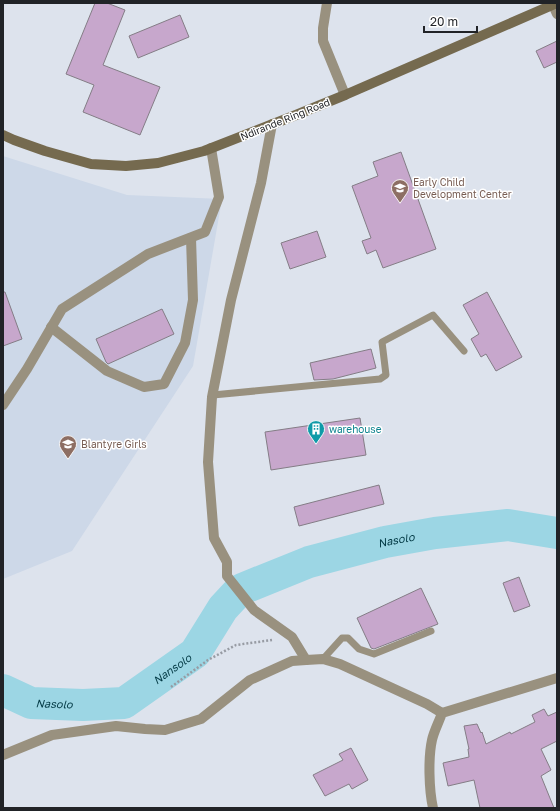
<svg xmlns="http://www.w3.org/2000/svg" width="560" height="811" viewBox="0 0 560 811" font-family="'Golos Text',sans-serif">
	<rect width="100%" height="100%" fill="#dde3ed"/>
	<path fill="#cdd8e8" d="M3 156 127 195 222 199 193 366 72 551 3 579Z"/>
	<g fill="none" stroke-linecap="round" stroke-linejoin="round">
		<g stroke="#9cd6e4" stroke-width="32">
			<path id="s1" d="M242 589 309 562 385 542 435 533 508 525 557 533"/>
			<path id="s2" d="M3 690 31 703 83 705 124 703 195 653 223 608 236 594"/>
		</g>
	</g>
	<g fill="#c7a7cc" stroke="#847d86">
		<path d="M95 3H107L125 10 103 65 160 87 140 135 83 112 94 85 66 74Z"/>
		<path d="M180 15 189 37 138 58 129 36Z"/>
		<path d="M557 41V62L544 68 536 51Z"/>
		<path d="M401 152 436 249 383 268 376 250 367 254 362 241 371 238 352 186 378 176 373 162Z"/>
		<path d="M317 231 326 257 290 269 281 243Z"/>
		<path d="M3 292H5L22 339 3 346Z"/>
		<path d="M487 292 522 357 496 371 486 354 481 357 471 339 479 334 463 305Z"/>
		<path d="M162 309 174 334 108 364 106 362 96 339Z"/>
		<path d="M371 349 376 368 333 379 314 380 310 363Z"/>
		<path d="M360 418 366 455 271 470 265 432Z"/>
		<path d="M379 485 384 504 299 526 294 507Z"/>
		<path d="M519 577 530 606 514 612 503 583Z"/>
		<path d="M421 588 438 624 374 649 371 648 357 618Z"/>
		<path d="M544 709 548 716 557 712V741L541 749 551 770 541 776 554 808H480L474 780 448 786 443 763 469 757 468 749H469L464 726 477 724 481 733 482 732 486 744 510 732 511 734 535 722 532 715Z"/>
		<path d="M351 748 368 780 352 789 349 784 325 796 313 775 343 760 339 754Z"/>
	</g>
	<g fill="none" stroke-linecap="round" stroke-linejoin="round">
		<path stroke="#979ba3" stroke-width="2.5" stroke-dasharray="2 2" stroke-linecap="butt" d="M171 687 208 660 236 645 272 640"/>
		<g stroke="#99917f" stroke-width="7">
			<path d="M213 395 380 379 386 375 382 342 433 315 464 351"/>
			<path d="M323 659 342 638H348L359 649 374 654 431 631"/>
		</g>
		<g stroke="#99917f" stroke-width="10">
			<path d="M327 3 323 28V41L345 95"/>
			<path d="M553 5 557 14"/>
			<path d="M272 124 261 183 231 300 212 397 208 462 214 538 227 562V576L254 610 292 637 306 660"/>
			<path d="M51 327 107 371 144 387 164 384 185 343 193 300 191 238"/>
			<path d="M3 405 27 369 62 309 148 254 205 232 219 197 211 148"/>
			<path d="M3 755 52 735 116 726 145 729 165 730 201 719 250 680 292 661 306 660 323 659 340 664 427 704 442 713"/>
			<path d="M433 808C429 790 428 758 432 740 434 731 439 722 442 713L557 678"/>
		</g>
		<path stroke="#756a4f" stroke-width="10" d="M3 135 14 140 45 151 91 164 126 166 158 163 204 151 291 117 345 95 557 3"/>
	</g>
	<defs>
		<g id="school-pin" transform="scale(0.9)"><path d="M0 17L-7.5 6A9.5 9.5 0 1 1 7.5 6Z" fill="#8d6e63" stroke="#fff"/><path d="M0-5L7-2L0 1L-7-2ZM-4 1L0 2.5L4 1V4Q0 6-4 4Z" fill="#fff"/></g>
		<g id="building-pin" transform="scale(0.9)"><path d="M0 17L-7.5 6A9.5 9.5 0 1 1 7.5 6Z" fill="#0f9aa8" stroke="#fff"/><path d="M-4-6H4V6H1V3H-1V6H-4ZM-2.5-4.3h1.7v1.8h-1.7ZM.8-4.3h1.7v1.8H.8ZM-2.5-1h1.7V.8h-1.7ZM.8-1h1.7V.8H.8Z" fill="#fff"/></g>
	</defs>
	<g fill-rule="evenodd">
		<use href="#school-pin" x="400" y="188"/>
		<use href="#building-pin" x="316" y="429"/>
		<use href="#school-pin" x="68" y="444"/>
	</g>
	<g text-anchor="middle" stroke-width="3" stroke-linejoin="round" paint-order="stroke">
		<g font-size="10" fill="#212327" stroke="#fff">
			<text transform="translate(285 119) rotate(-22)" y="4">Ndirande Ring Road</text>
		</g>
		<g font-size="10" fill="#785e54" stroke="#fff" text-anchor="start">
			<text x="413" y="186">Early Child<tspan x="413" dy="12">Development Center</tspan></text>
			<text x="81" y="448">Blantyre Girls</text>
		</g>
		<g font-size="10" fill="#0d838f" stroke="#fff" text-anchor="start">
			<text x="329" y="433">warehouse</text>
		</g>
		<g font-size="11" font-style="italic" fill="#043b46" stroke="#fff">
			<text dy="4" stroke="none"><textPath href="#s1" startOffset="162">Nasolo</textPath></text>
			<text dy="4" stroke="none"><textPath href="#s2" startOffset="183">Nansolo</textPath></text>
			<text dy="4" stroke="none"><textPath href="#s2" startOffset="54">Nasolo</textPath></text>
		</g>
	</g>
	<rect width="560" height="811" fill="none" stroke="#212327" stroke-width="8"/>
	<path d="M424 26v6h53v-6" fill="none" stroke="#212327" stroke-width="2"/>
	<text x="430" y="26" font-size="12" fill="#212327" stroke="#ffffff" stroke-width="3" paint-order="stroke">20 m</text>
</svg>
